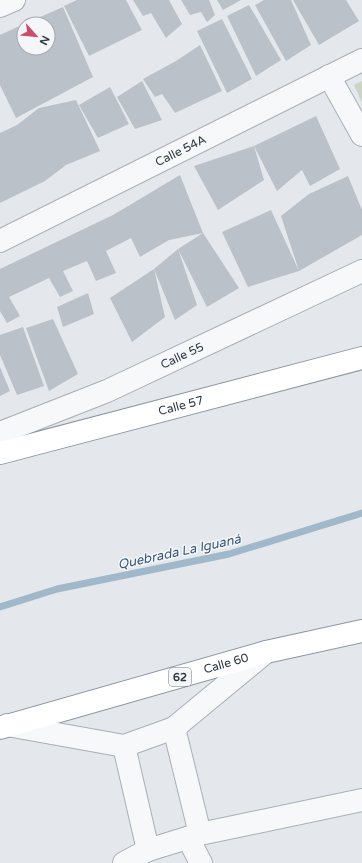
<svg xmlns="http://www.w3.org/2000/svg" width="362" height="863" viewBox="0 0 362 863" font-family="'Varela Round',sans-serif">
	<rect width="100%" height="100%" fill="#e4e8ec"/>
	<path fill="#cbd5c6" d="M362 81V103L354 85Z"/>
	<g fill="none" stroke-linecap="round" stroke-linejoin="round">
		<path stroke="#a1b8ca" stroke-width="7" d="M0 607 57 589 229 554 362 513"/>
	</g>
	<g fill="#bbc1c9">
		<path d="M77 0H126L142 30 89 56 64 6Z"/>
		<path d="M133 0H169L182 24 166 38 151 13 143 16Z"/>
		<path d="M181 0H209L215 15 207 22 201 12 190 15Z"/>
		<path d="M217 0H241L223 10Z"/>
		<path d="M264 0H291L311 45 286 61 255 5Z"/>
		<path d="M293 0H346L359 21 319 45Z"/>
		<path d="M249 5 281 60 256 76 227 16Z"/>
		<path d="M63 7 93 77 16 118 0 85V35L24 24V48H48V24H24Z"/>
		<path d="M222 19 252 79 227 93 197 31Z"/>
		<path d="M200 45 222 91 175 113 162 94 155 97 143 79 176 61Z"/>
		<path d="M142 81 162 120 135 129 117 97Z"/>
		<path d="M110 87 129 124 98 138 79 105Z"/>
		<path d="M76 100 100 151 66 165 45 181 0 203V133L17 125 39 108Z"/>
		<path d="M316 116 340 169 310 186 302 170 277 191 254 146Z"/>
		<path d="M254 146 264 180 218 210 194 166Z"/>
		<path d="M180 175 203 233 239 288 207 307 178 249 203 233 169 240 140 257 131 238 106 251 116 273 96 281 87 261 63 271 73 291 60 297 49 278 9 297 20 316 7 323 0 311V269L113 215Z"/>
		<path d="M348 176 362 210V235L299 271 248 287 222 232 271 210 299 271 281 216 309 194Z"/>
		<path d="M178 249 197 305 175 320 154 269Z"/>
		<path d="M154 269 165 317 132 342 110 298Z"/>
		<path d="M88 293 94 314 63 327 57 307Z"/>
		<path d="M53 319 78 374 49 391 26 328Z"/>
		<path d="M23 327 44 386 17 395 0 355V335Z"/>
		<path d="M0 367 10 391 0 396Z"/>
	</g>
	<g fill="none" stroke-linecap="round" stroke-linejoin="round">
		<g stroke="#a9afb6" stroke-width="24">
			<g id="minor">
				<path d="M0 6 14 0"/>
				<path d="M329 76 362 135"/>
				<path id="s1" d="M0 241 362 60"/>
				<path id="s2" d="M0 433 107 391 362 271"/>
				<path d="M7 725 124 746 174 728 266 652"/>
				<path d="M174 728 200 834"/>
				<path d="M124 746 148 850"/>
				<path d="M188 838 201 863"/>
				<path d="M124 863 148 850 200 834 362 800"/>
			</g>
		</g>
		<g stroke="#8c96a2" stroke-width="24">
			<g id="highway">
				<path id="s3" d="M0 453 362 358"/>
				<path id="s4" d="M0 728 266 652 362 631"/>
			</g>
		</g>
		<use href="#minor" stroke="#f7f8fa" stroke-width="22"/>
		<use href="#highway" stroke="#fff" stroke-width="22"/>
	</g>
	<g text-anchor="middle" stroke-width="3" stroke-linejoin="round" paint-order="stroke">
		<rect fill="#f4f6f9" stroke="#68707a" stroke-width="1" x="169" y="668" width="22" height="18" rx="3"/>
		<g font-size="11" font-weight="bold" fill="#2c3644">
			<text x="180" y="681">62</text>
		</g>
		<g font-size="12" fill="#2c3644" stroke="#f4f6f9">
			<text dy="4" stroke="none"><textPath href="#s1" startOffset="202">Calle 54A</textPath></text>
			<text dy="4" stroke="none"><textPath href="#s2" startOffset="198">Calle 55</textPath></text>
			<text dy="4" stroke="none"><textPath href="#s3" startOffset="187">Calle 57</textPath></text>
			<text dy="4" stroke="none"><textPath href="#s4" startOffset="235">Calle 60</textPath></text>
		</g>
		<g font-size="13" font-style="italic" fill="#375877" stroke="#f4f6f9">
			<text transform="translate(179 551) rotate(-12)" y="5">Quebrada La Iguaná</text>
		</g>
	</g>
	<g transform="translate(36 36) rotate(117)"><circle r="19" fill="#f4f6f9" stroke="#a4a9b1"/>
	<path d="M0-3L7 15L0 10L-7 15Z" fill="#cc4e6a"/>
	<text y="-6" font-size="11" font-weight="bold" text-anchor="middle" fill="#2c3644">N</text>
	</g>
</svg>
